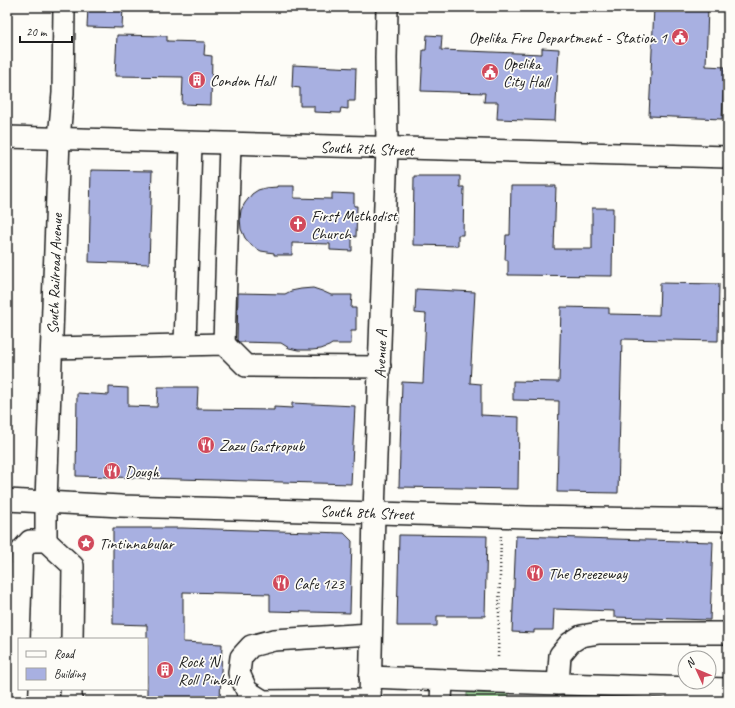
<svg xmlns="http://www.w3.org/2000/svg" width="735" height="708" viewBox="0 0 735 708" font-family="Caveat,sans-serif">
	<rect width="100%" height="100%" fill="#fdfcf7"/>
	<filter id="ink" filterUnits="userSpaceOnUse"><feTurbulence type="fractalNoise" baseFrequency=".025" numOctaves="2"/><feDisplacementMap in="SourceGraphic" scale="8" xChannelSelector="R" yChannelSelector="G"/><feConvolveMatrix kernelMatrix="1 2 1 2 8 2 1 2 1" color-interpolation-filters="sRGB"/></filter>
	<g filter="url(#ink)">
		<path fill="#ade4a8" stroke="#648062" d="M467 693 509 694 508 701H467Z"/>
		<g fill="#a8b0e1" stroke="#1c1c1c">
			<path d="M88 7H123L122 28 87 27Z"/>
			<path d="M654 7H708L706 66 725 67 722 119 649 116Z"/>
			<path d="M117 35 167 36V41L205 42 204 55 212 56 211 105 182 104 183 77 115 76Z"/>
			<path d="M427 35 442 36 441 50 542 54V48L559 49 555 121 497 119 498 102H484L485 93 421 91 423 50H426Z"/>
			<path d="M293 65 356 68 355 101H348V109L341 108 340 113 314 112V106H300V88L292 87Z"/>
			<path d="M91 170 152 171 149 264 89 262Z"/>
			<path d="M414 176H460V187H464L463 235H458V246L413 245Z"/>
			<path d="M277 186H294V198L332 199V193L354 194V206H357L356 237 352 236V251L330 250V244L292 243V255H274V253L261 251 252 246 245 238 241 229 240 218 241 210 245 203 252 194 258 190 265 188 277 187Z"/>
			<path d="M511 186H556L554 249H592V208H613L612 276 508 275V260H505L506 235H510Z"/>
			<path d="M660 283 719 284 718 341 622 339 618 493 557 492 559 401 513 400V381L559 382 561 307 609 308V314L659 315Z"/>
			<path d="M313 288 322 291 331 295H352L351 308H356V331H351V344H332L329 346 321 349 312 350H298L289 348 281 343 239 342 237 340 238 293 285 294 291 291 301 289Z"/>
			<path d="M416 289 475 292 470 383 481 384V415L519 417 518 489 399 487 402 382 423 383 426 314 415 313Z"/>
			<path d="M109 387 128 388V406L157 407 158 387H198L197 409 274 410V407L292 408V403L355 406 351 484 76 476 77 393 109 395Z"/>
			<path d="M113 528H182L344 533 352 541 350 613 270 611V594L183 592V642L222 644 220 701H147V625L113 624Z"/>
			<path d="M399 535 487 536 485 616H437V626H397Z"/>
			<path d="M516 536 713 542 710 620 614 617V611L554 609 553 630H534V633L512 632Z"/>
		</g>
		<g fill="none" stroke-linecap="round" stroke-linejoin="round">
			<g stroke="#1c1c1c" stroke-width="24">
				<g id="minor">
					<path d="M7 137 728 157"/>
					<path d="M224 344 230 144"/>
					<path d="M185 345 191 143"/>
					<path d="M52 348 224 344 246 366 380 367"/>
					<path d="M7 500 121 506 527 517 728 520"/>
					<path d="M46 541V501L59 139 63 93 64 7"/>
					<path d="M19 639 22 550 30 541H46L73 566 72 639"/>
					<path d="M370 677 497 682 728 689"/>
					<path d="M558 684 560 655 570 643 581 636 599 633H728"/>
					<path d="M370 700 263 701 247 691 239 673 241 657 251 646 274 640 371 634"/>
					<path d="M17 701 19 649"/>
					<path d="M71 701V689"/>
					<path d="M370 701 374 512 387 148 386 58 387 7"/>
					<path d="M441 701 442 680"/>
				</g>
			</g>
			<path stroke="#1c1c1c" stroke-width="2.5" stroke-dasharray="1 3" stroke-linecap="butt" d="M498 657 501 534"/>
			<use href="#minor" stroke="#fdfcf7" stroke-width="21"/>
		</g>
	</g>
	<defs>
		<g id="civic-disc" transform="scale(0.9)"><circle r="9.5" fill="#d1495b" stroke="#fdfcf7"/><path d="M-.6-6.5H3V-4.5H.6V-3L4-1V1h2V6H-6V1h2V-1L-.6-3ZM-1.2 2.5V6h2.4V2.5Z" fill="#fff"/></g>
		<g id="building-disc" transform="scale(0.9)"><circle r="9.5" fill="#d1495b" stroke="#fdfcf7"/><path d="M-4-6H4V6H1V3H-1V6H-4ZM-2.5-4.3h1.7v1.8h-1.7ZM.8-4.3h1.7v1.8H.8ZM-2.5-1h1.7V.8h-1.7ZM.8-1h1.7V.8H.8Z" fill="#fff"/></g>
		<g id="church-disc" transform="scale(0.9)"><circle r="9.5" fill="#d1495b" stroke="#fdfcf7"/><path d="M-1.2-6h2.4v3.5h3.3v2.4h-3.3V6h-2.4V-.1h-3.3v-2.4h3.3Z" fill="#fff"/></g>
		<g id="restaurant-disc" transform="scale(0.9)"><circle r="9.5" fill="#d1495b" stroke="#fdfcf7"/><path d="M-5-6h1v4h1v-4h1v4h1v-4h1v5L-1.5 .5V6h-2V.5L-5-1ZM5-6V6H3V1.5H1.5Q1.5-4 5-6Z" fill="#fff"/></g>
		<g id="sight-disc" transform="scale(0.9)"><circle r="9.5" fill="#d1495b" stroke="#fdfcf7"/><path d="M0-6L1.8-2.2L6-1.7L2.9 1.2L3.7 5.4L0 3.3L-3.7 5.4L-2.9 1.2L-6-1.7L-1.8-2.2Z" fill="#fff"/></g>
	</defs>
	<g fill-rule="evenodd">
		<use href="#civic-disc" x="680" y="37"/>
		<use href="#civic-disc" x="490" y="72"/>
		<use href="#building-disc" x="197" y="80"/>
		<use href="#church-disc" x="298" y="224"/>
		<use href="#restaurant-disc" x="206" y="445"/>
		<use href="#restaurant-disc" x="112" y="471"/>
		<use href="#sight-disc" x="86" y="543"/>
		<use href="#restaurant-disc" x="535" y="573"/>
		<use href="#restaurant-disc" x="281" y="583"/>
		<use href="#building-disc" x="165" y="670"/>
	</g>
	<g text-anchor="middle" stroke-width="3.5" stroke-linejoin="round" paint-order="stroke">
		<g font-size="16" fill="#1c1c1c" stroke="#fdfcf7" text-anchor="start">
			<text x="667" y="43" text-anchor="end">Opelika Fire Department - Station 1</text>
			<text x="503" y="69">Opelika<tspan x="503" dy="18">City Hall</tspan></text>
			<text x="210" y="86">Condon Hall</text>
			<text x="311" y="221">First Methodist<tspan x="311" dy="18">Church</tspan></text>
			<text x="219" y="451">Zazu Gastropub</text>
			<text x="125" y="477">Dough</text>
			<text x="99" y="549">Tintinnabular</text>
			<text x="548" y="579">The Breezeway</text>
			<text x="294" y="589">Cafe 123</text>
			<text x="178" y="667">Rock 'N<tspan x="178" dy="18">Roll Pinball</tspan></text>
		</g>
		<g font-size="16" fill="#1c1c1c" stroke="#fdfcf7">
			<text transform="translate(367 148) rotate(2)" y="6">South 7th Street</text>
			<text transform="translate(54 274) rotate(-88)" y="6">South Railroad Avenue</text>
			<text transform="translate(380 354) rotate(-88)" y="6">Avenue A</text>
			<text transform="translate(367 512) rotate(2)" y="6">South 8th Street</text>
		</g>
	</g>
	<rect width="735" height="708" fill="none" stroke="#fdfcf7" stroke-width="24"/>
	<rect x="12" y="12" width="711" height="684" fill="none" stroke="#1c1c1c" stroke-width="1.5" filter="url(#ink)"/>
	<rect x="18" y="638" width="130" height="52" fill="#fdfcf7" stroke="#a3a29f"/>
	<rect x="26" y="651" width="20" height="6" fill="#fdfcf7" stroke="#a3a29f"/>
	<text x="54" y="658" font-size="12" fill="#1c1c1c">Road</text>
	<rect x="26" y="668" width="20" height="12" fill="#a8b0e1" stroke="#a3a29f"/>
	<text x="54" y="678" font-size="12" fill="#1c1c1c">Building</text>
	<g transform="translate(697 670) rotate(314)"><circle r="19" fill="#fdfcf7" stroke="#a3a29f"/>
	<path d="M0-3L7 15L0 10L-7 15Z" fill="#d1495b"/>
	<text y="-6" font-size="11" font-weight="bold" text-anchor="middle" fill="#1c1c1c">N</text>
	</g>
	<path d="M20 36v6h52v-6" fill="none" stroke="#1c1c1c" stroke-width="2"/>
	<text x="26" y="36" font-size="12" fill="#1c1c1c" stroke="#fdfcf7" stroke-width="3" paint-order="stroke">20 m</text>
</svg>
